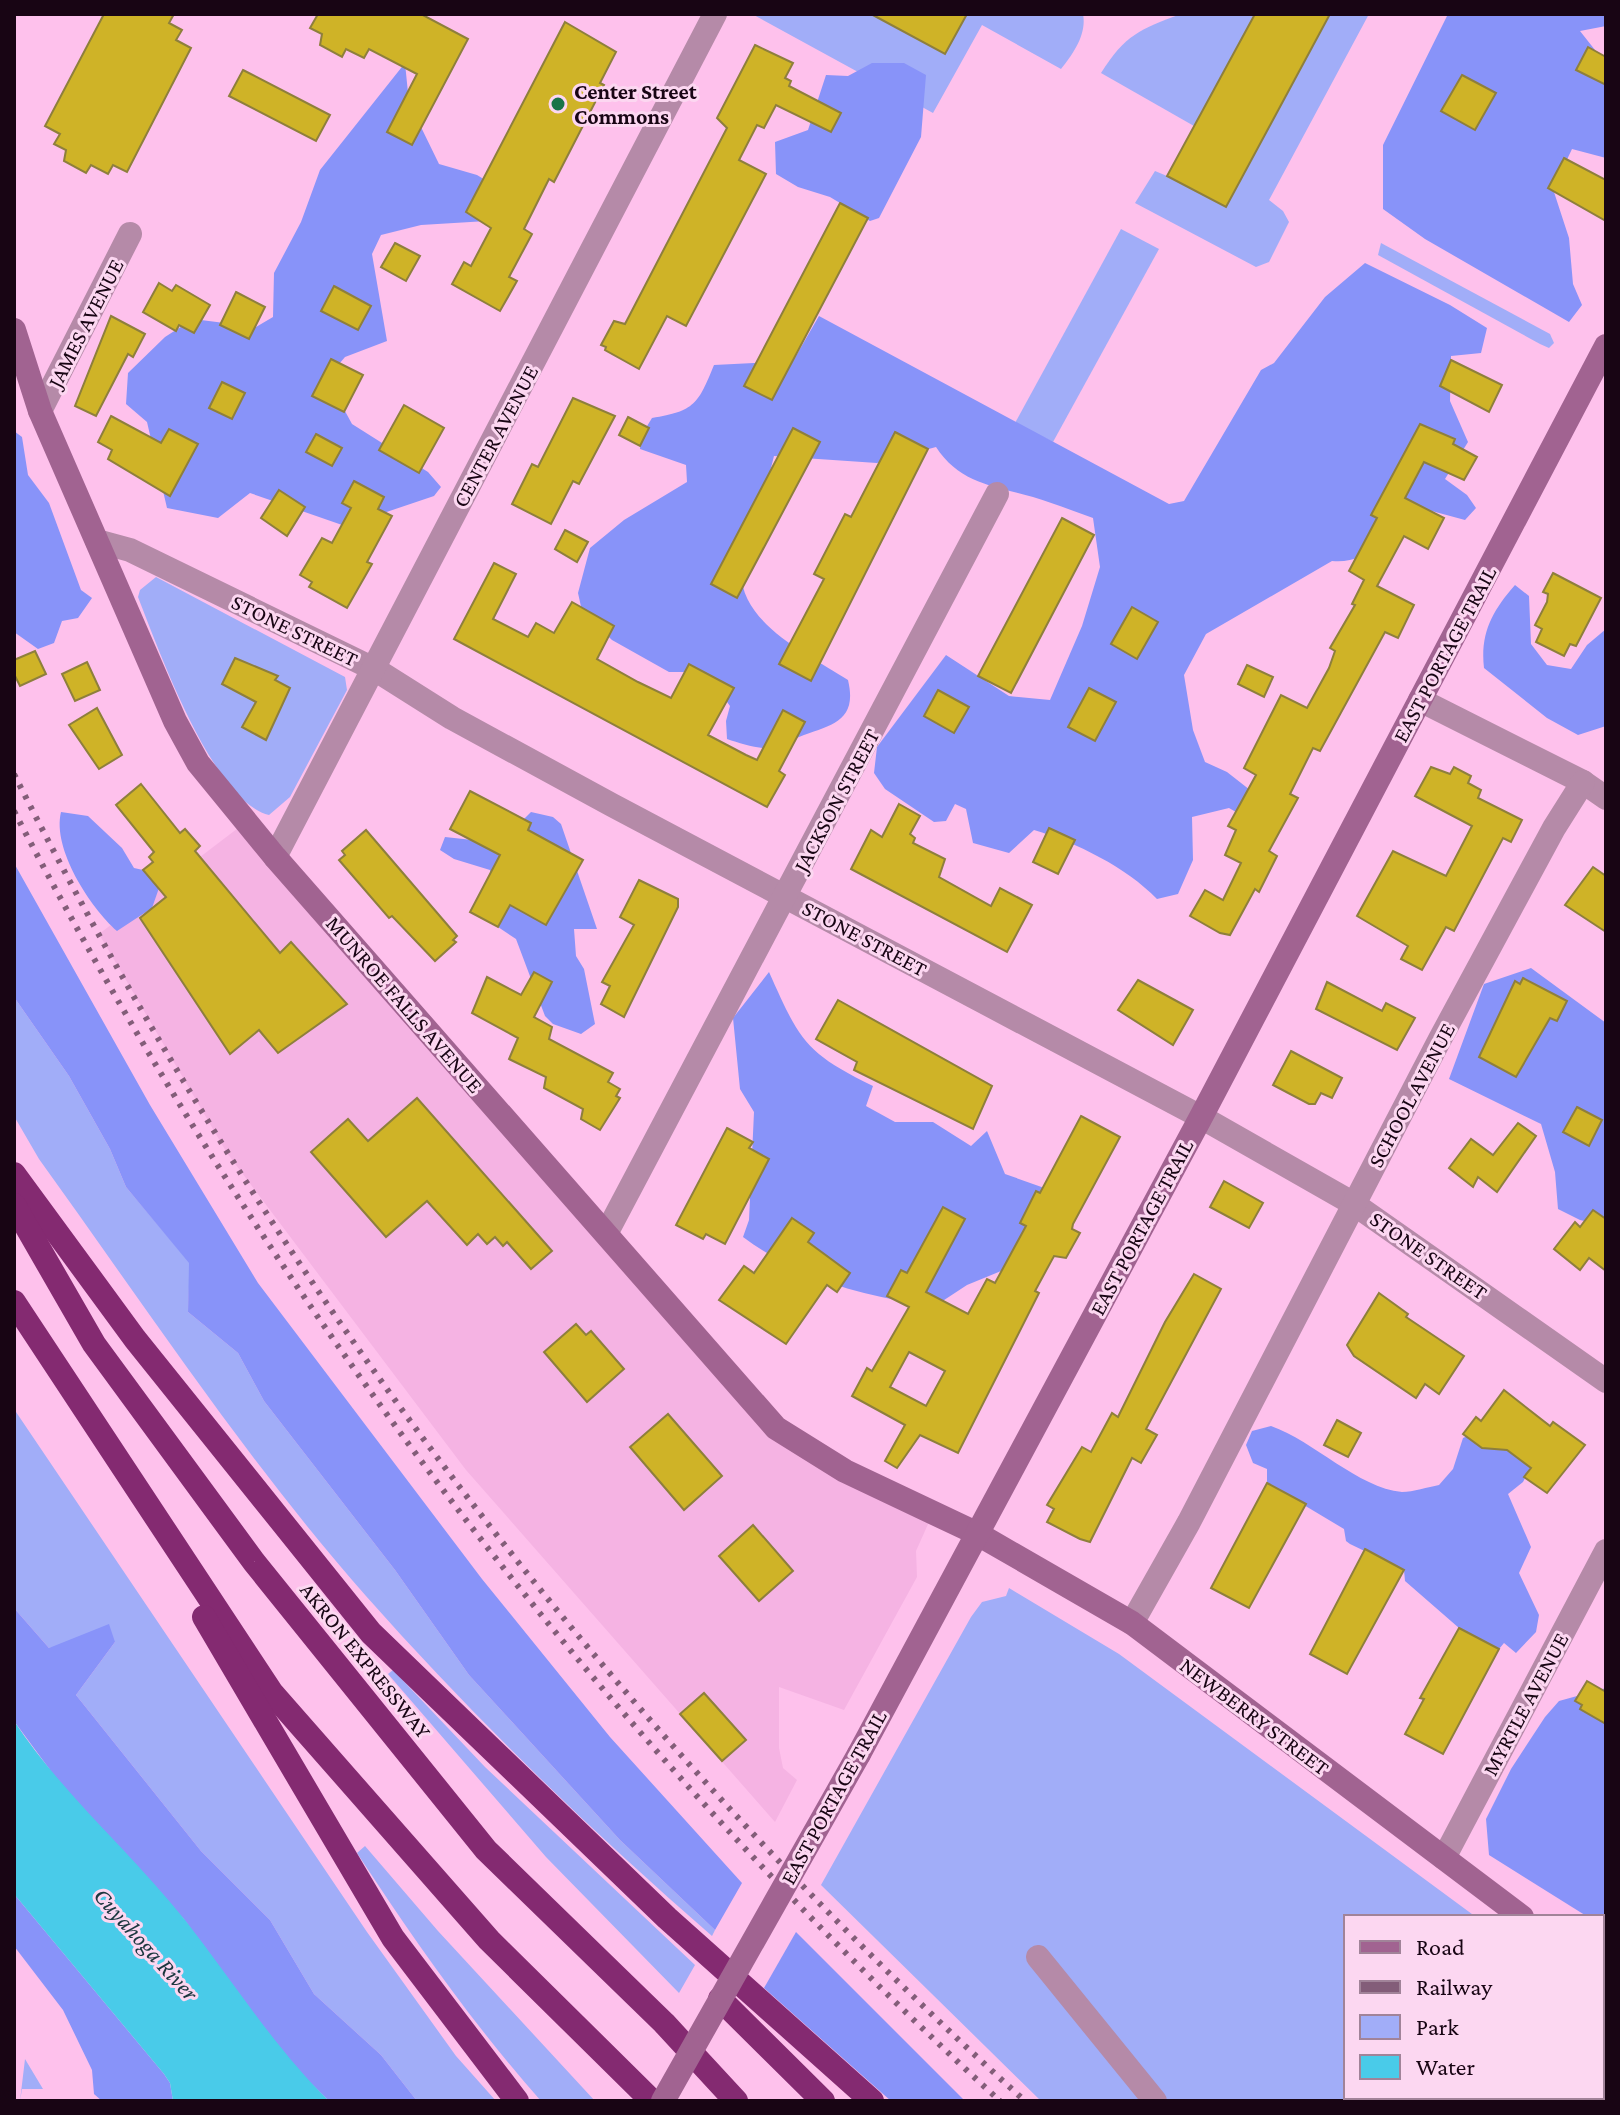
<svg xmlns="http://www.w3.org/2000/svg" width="1620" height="2115" viewBox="0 0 1620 2115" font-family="'Crimson Pro',serif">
	<rect width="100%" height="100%" fill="#fec1ec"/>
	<path fill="#f5b3e3" d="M246 822 776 1428 933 1513 916 1551 917 1577 844 1710 779 1687V1748L783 1768 797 1780 775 1822 466 1470 227 1153 99 934Z"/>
	<g fill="#a1adf8">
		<path d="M752 14H1083C1087 34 1073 54 1061 69L982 25 933 113Z"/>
		<path d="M1181 14H1255L1194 126 1101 73C1125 35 1140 29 1181 14Z"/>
		<path d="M1330 14H1369L1269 200 1283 211 1289 222 1269 262 1256 267 1135 203 1155 171 1167 176Z"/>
		<path d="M1121 229 1159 249 1053 442 1015 423Z"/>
		<path d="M1381 243 1550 334 1554 343 1549 348 1540 344 1378 255Z"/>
		<path d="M156 577 345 677 347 690 290 797 269 815C213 802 158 648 138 597L140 590Z"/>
		<path d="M14 997 69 1076 110 1149 126 1187 190 1263 188 1312 238 1353 264 1401 395 1570 469 1675 620 1840 715 1930 712 1936C590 1830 473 1717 366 1596 246 1460 145 1306 39 1159L14 1116Z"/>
		<path d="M14 1409 367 1932 456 2056 496 2101H417L381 2055 314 1994 270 1920 201 1851 76 1695 115 1642 49 1648 14 1608Z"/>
		<path d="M1009 1588 1119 1654 1476 1917H1346V2097H1602V2012L1606 2015V2101H1041L821 1885 971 1617 982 1602 1006 1596Z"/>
		<path d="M393 1670 485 1767 695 1965 679 1993 546 1857 388 1674Z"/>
		<path d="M365 1846 438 1931 595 2101H541C472 2023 414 1940 357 1853Z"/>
		<path d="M25 2059 43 2089H22L20 2101Z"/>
	</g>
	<g fill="#8893f9">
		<path d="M1448 14H1606V26L1580 31 1606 64V158L1572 149 1553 189 1569 238 1573 284 1582 305 1569 322 1425 239 1383 209V145Z"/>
		<path d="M405 63 410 113 419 123 439 164 477 175 495 186 487 221 421 225 381 235 372 254 387 341 345 357 327 378 352 424 428 472 441 487 434 496 345 526 250 493 218 518 167 508 147 422 126 404 128 373 165 337 193 319 256 327 273 317 274 273 301 222 320 170Z"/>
		<path d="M872 63H904L926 75 921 137 879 218 870 221 830 197 798 187 776 174 775 142 808 130 826 75 848 76Z"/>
		<path d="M1365 263 1450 305 1487 328 1481 353 1451 356 1450 401 1468 442 1445 479 1467 495 1476 508 1465 520 1417 507C1392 532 1369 565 1332 561L1206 634 1184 675 1193 730 1205 762 1227 772 1250 790 1243 816 1229 808 1192 817 1193 860 1178 894 1157 899C1126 867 1077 843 1034 830L1009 853 973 843 966 809 955 804 946 821 934 822 885 789 874 773 877 747 946 655 1009 696 1050 700 1082 626 1100 567 1093 518C1073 511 1053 503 1033 497 995 486 960 484 936 447L877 463 774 456C766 491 751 523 743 557 728 619 807 653 848 680 858 722 831 725 799 737 792 740 784 747 777 748 760 750 742 744 727 739L726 721 730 706 705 672H669L612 640 582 611 578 593 590 548 624 520 687 482 686 465 640 449 641 436 652 418C695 411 698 404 714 365L793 361 819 316 1169 504 1184 501 1261 370 1274 363 1325 297Z"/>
		<path d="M14 431 22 437 28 475 49 503 81 590 92 598 78 618 62 621 54 643 38 649 14 632Z"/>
		<path d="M1515 585 1529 596 1531 644 1547 665 1571 669 1587 645 1606 629V726L1578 735 1547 718 1484 668C1480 634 1492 611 1515 585Z"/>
		<path d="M61 812 88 816 122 848 134 868 143 870 159 888 152 908 117 931C90 907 52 849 61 812Z"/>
		<path d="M531 812 553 817 561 824 597 929H574L576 956 584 969 595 1024 581 1034 553 1024 545 1016 516 939 498 927 490 870 454 859 440 850 445 837 500 843Z"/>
		<path d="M14 863 150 1105 258 1283 482 1579 610 1737 742 1883 715 1930 620 1840 469 1675 395 1570 264 1401 238 1353 188 1312 189 1263 126 1187 110 1149 69 1076 14 997Z"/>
		<path d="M1531 968 1606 1023V1226L1580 1220 1558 1209 1555 1172 1541 1124 1449 1079 1484 984Z"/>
		<path d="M769 972C800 1041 804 1052 873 1086L866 1106 895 1122H933L971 1146 987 1131 1005 1174 1050 1190 1023 1262 967 1285 935 1306C864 1297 801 1280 743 1237L749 1220 754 1112 740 1089 733 1018Z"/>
		<path d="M1271 1426C1314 1441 1358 1488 1402 1492 1413 1492 1428 1487 1439 1485L1453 1469 1463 1438 1478 1431 1532 1464 1523 1482 1508 1494 1531 1547 1519 1573 1539 1615 1536 1632 1516 1653 1504 1643 1499 1649 1459 1628 1405 1581 1404 1570 1350 1544 1346 1541 1344 1529 1267 1483V1469L1253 1463 1246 1445 1252 1431Z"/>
		<path d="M14 1608 49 1648 109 1624 115 1642 76 1695 201 1851 270 1920 314 1994 381 2055 417 2101H329L291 2064 183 1918 70 1797 14 1721Z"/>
		<path d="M1606 1688V1929L1602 1927V1917H1588L1489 1855 1486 1819 1511 1769 1545 1717 1559 1701Z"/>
		<path d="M14 1894 164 2074 170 2083 173 2101H102L94 2094 92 2070 63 2010 14 1946Z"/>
		<path d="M796 1932 965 2101H891L764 1988Z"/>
	</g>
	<path fill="#49cbe9" d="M14 1721C64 1796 130 1851 185 1920 233 1981 273 2046 329 2101H173L170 2083 164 2074 14 1894Z"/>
	<g fill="#cfb327" stroke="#8e7f3c" stroke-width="2" fill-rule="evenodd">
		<path d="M104 14H174L169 23 182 30 176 40 191 48 127 172 113 165 108 174 91 165 86 173 64 161 66 150 54 144 60 134 45 126Z"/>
		<path d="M318 14H421L468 39 412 145 387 132 417 74 369 49 364 58 346 49 342 57 320 45 322 34 310 28Z"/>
		<path d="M871 14H967L945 54Z"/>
		<path d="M1255 14H1330L1226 207 1167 176Z"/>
		<path d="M565 22 616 52 600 83 604 85 554 182 549 179 524 229 532 234 509 277 517 281 500 311 452 284 464 262 471 266 491 228 466 212Z"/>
		<path d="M755 45 793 63 785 78 791 81 789 86 841 113 831 132 776 105 764 128 757 125 739 160 766 174 686 326 667 316 639 369 605 350 606 347 601 345 614 321 625 324 727 128 717 118Z"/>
		<path d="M1588 47 1606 57V85L1576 70Z"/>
		<path d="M243 70 330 115 316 141 229 96Z"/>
		<path d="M1462 75 1496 93 1475 130 1441 111Z"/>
		<path d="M1564 158 1606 180V221L1548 188Z"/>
		<path d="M840 203 868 218 772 400 744 386Z"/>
		<path d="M395 243 420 256 406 281 381 267Z"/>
		<path d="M159 283 172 291 176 285 210 305 194 333 179 325 176 331 143 312Z"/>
		<path d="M334 286 371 306 358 330 321 311Z"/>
		<path d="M236 292 265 307 249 339 220 325Z"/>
		<path d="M111 316 145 334 133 357 128 354 96 416 75 406Z"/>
		<path d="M331 359 363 375 344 412 312 396Z"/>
		<path d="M1451 360 1502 385 1489 412 1440 386Z"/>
		<path d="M222 382 245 393 232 419 209 408Z"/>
		<path d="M573 398 615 416 579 484 573 481 551 524 512 504 532 464 538 467Z"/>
		<path d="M404 405 444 428 419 473 379 450Z"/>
		<path d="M111 416 161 443 169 429 198 444 170 496 108 459 112 450 98 442Z"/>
		<path d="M628 417 649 428 640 446 619 435Z"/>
		<path d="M1420 424 1455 439 1453 444 1477 457 1464 480 1424 462 1405 498 1444 518 1428 549 1404 536 1377 586 1414 605 1398 638 1385 632 1320 751 1313 748 1290 794 1298 798 1269 851 1277 856 1259 892 1255 889 1230 935 1220 933 1190 916 1205 890 1223 900 1241 863 1225 855 1236 830 1228 826 1256 775 1244 768 1281 695 1307 708 1329 668 1335 651 1330 648 1355 605 1352 604 1364 580 1349 571 1377 518 1371 515Z"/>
		<path d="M793 428 820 442 737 598 711 584Z"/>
		<path d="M895 432 928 449 811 681 779 664 824 579 814 574 845 514 851 517Z"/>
		<path d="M316 434 342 448 332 466 306 452Z"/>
		<path d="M354 481 384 497 378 509 392 516 367 562 372 564 347 608 309 587 312 582 300 575 322 538 332 543 351 508 342 503Z"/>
		<path d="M279 490 305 507 287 536 261 518Z"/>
		<path d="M1062 518 1094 535 1011 693 978 676Z"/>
		<path d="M565 530 588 542 577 562 555 549Z"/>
		<path d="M494 563 516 574 493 619 528 637 536 623 554 633 572 602 614 626 597 659 638 682 671 698 689 664 734 688 708 735 746 755 757 760 783 710 805 722 779 771 785 775 767 807 454 639Z"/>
		<path d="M1553 573 1601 598 1576 646 1570 644 1564 656 1536 642 1542 629 1535 625 1547 602 1548 594 1543 592Z"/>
		<path d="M1132 607 1158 622 1137 659 1111 644Z"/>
		<path d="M35 651 46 674 20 686 14 674V660Z"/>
		<path d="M235 658 278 676 275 680 290 688 266 740 242 727 256 702 222 684Z"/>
		<path d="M87 662 100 690 75 701 62 674Z"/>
		<path d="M1247 665 1273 677 1264 697 1238 684Z"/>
		<path d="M1089 688 1116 702 1095 741 1068 727Z"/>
		<path d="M938 690 969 707 954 733 924 716Z"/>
		<path d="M97 708 122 755 99 769 69 725Z"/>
		<path d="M1431 767 1450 774 1454 767 1471 776 1468 783 1481 790 1478 798 1522 820 1511 842 1503 838 1454 931 1446 927 1422 970 1401 959 1408 946 1357 916 1393 851 1446 876 1472 826 1415 796Z"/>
		<path d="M141 784 180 833 185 829 200 846 195 851 280 953 291 942 347 1004 278 1053 259 1030 230 1054 140 918 166 897 143 870 153 862 149 857 154 852 116 805Z"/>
		<path d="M470 791 531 823 528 830 583 860 546 925 510 905 498 927 470 912 500 855 450 829Z"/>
		<path d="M899 804 920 816 910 834 915 838 913 843 945 859 939 877 991 906 1000 888 1032 905 1007 952 851 869 871 830 882 837Z"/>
		<path d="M1049 828 1075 840 1058 874 1033 862Z"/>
		<path d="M366 830 457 936 453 940 456 942 435 961 392 916 389 918 339 860 345 855 342 851Z"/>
		<path d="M1593 867 1606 876V932L1565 905Z"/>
		<path d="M639 880 678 899V907L624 1017 601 1004 610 986 602 982 634 925 620 917Z"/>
		<path d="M534 972 552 982 534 1017 552 1027 549 1039 613 1073 608 1082 620 1089 616 1096 620 1098 600 1130 581 1119 583 1109 544 1088 546 1077 509 1059 518 1038 472 1013 487 977 521 995Z"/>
		<path d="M1523 978 1567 1001 1557 1021 1550 1018 1516 1077 1479 1057 1515 981 1520 984Z"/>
		<path d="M1138 980 1193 1010 1173 1045 1118 1010Z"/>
		<path d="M1327 982 1382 1011 1386 1003 1415 1018 1397 1050 1316 1009Z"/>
		<path d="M838 1000 992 1086 973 1129 854 1070 857 1062 816 1039Z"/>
		<path d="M1291 1051 1342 1078 1332 1098 1321 1093 1315 1104H1309L1273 1085Z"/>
		<path d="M417 1098 552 1251 531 1269 507 1242 503 1246 495 1237 487 1244 478 1234 467 1245 427 1201 386 1237 311 1152 348 1119 368 1141Z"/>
		<path d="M1577 1107 1602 1120 1589 1146 1563 1132Z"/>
		<path d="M1081 1116 1120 1137 1073 1224 1072 1229 1080 1233 1066 1258 1054 1256 1035 1291 1039 1293 958 1453 920 1435 897 1468 885 1461 905 1425 852 1396 867 1368 872 1371 909 1307 887 1296 901 1270 907 1273 943 1207 965 1219 926 1292 968 1314 987 1279 995 1283 1026 1226 1020 1223 1036 1191 1040 1193ZM909 1352 945 1371 926 1406 890 1387Z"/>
		<path d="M1518 1123 1536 1136 1497 1192 1478 1177 1473 1187 1449 1168 1471 1139 1493 1155Z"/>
		<path d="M727 1128 753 1142 749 1148 769 1159 725 1244 706 1234 703 1239 676 1225Z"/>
		<path d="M1224 1181 1263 1203 1249 1228 1210 1207Z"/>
		<path d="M1593 1210 1606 1219V1271L1589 1258 1580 1270 1554 1249 1575 1222 1580 1227Z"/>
		<path d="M792 1218 814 1233 808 1242 850 1273 837 1292 827 1285 786 1344 719 1300 744 1266 754 1273Z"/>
		<path d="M1194 1274 1221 1289 1146 1429 1157 1435 1141 1463 1132 1458 1090 1542 1080 1539 1047 1522 1054 1509 1047 1505 1082 1447 1091 1452 1112 1413 1118 1417 1165 1322Z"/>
		<path d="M1379 1293 1408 1314 1406 1317 1464 1356 1439 1394 1425 1384 1416 1398 1354 1356 1347 1345Z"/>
		<path d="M576 1324 586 1335 591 1331 624 1369 587 1402 544 1352Z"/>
		<path d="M1504 1390 1550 1426 1553 1422 1585 1445 1547 1493 1524 1477 1531 1468 1507 1450 1482 1448 1463 1434 1476 1417 1481 1421Z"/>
		<path d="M668 1414 722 1476 684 1510 630 1447Z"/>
		<path d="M1337 1420 1361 1433 1348 1457 1324 1445Z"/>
		<path d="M1267 1483 1306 1504 1249 1608 1211 1588Z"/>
		<path d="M753 1525 793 1571 759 1601 719 1556Z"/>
		<path d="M1365 1549 1404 1570 1347 1674 1310 1654Z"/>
		<path d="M1459 1628 1499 1649 1443 1754 1405 1734 1424 1699 1420 1698Z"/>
		<path d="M1587 1681 1606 1692V1724L1580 1709 1582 1705 1575 1701Z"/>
		<path d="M704 1693 746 1740 722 1761 680 1714Z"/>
	</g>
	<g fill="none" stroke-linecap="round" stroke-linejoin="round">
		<g stroke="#b58aa8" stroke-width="24">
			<path d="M40 411 130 234"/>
			<path d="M97 541 130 550 376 670 452 718 612 805 1201 1117 1354 1204 1606 1381"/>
			<path d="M1420 700 1583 782 1606 798"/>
			<path d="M275 857 715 14"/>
			<path d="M607 1232 997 494"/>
			<path d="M1132 1623 1189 1522 1440 1039 1554 828 1583 782"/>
			<path d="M1444 1858 1606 1551"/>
			<path d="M1038 1957 1155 2101"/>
		</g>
		<g stroke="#a16391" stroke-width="24">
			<path d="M14 330 40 411 175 721 198 763 275 857 776 1428 845 1471 976 1533 1132 1623 1522 1917"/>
			<path d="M859 1754 1201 1117 1606 346"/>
			<path d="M1602 1977 1606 1980"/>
		</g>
		<g stroke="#842a71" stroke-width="24">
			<path d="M14 1174 135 1339 371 1633 667 1918 872 2101"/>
			<path d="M14 1205 94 1344 254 1562 486 1850 664 2023 736 2101"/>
			<path d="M14 1302 272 1693 489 1940 652 2101"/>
			<path d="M204 1617 393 1938 517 2101"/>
			<path d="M720 1999 823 2101"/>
		</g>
		<g stroke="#835d79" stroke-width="6" stroke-dasharray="4 8" stroke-linecap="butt">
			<path d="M14 774C267 1277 607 1723 1025 2101"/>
			<path d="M14 811C266 1296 596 1731 1000 2101"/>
		</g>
		<path stroke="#a16391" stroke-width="24" d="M663 2101 859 1754"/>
	</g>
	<circle fill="#197448" stroke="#fcd7f1" stroke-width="3" cx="558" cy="104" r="8"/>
	<g text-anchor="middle" stroke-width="6" stroke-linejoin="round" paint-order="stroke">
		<g font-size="22" font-weight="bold" fill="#180514" stroke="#fcd7f1" text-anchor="start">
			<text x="574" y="99">Center Street<tspan x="574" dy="25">Commons</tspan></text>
		</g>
		<g font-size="22" fill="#180514" stroke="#fcd7f1">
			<text transform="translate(85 323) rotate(-63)" y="8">JAMES AVENUE</text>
			<text transform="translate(495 436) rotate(-62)" y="8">CENTER AVENUE</text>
			<text transform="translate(295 630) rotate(26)" y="8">STONE STREET</text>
			<text transform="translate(1444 654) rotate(-62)" y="8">EAST PORTAGE TRAIL</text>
			<text transform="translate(836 800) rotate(-62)" y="8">JACKSON STREET</text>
			<text transform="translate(865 938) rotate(28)" y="8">STONE STREET</text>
			<text transform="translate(405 1004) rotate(49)" y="8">MUNROE FALLS AVENUE</text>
			<text transform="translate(1411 1095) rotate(-62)" y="8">SCHOOL AVENUE</text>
			<text transform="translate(1141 1227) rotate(-62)" y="8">EAST PORTAGE TRAIL</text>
			<text transform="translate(1429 1255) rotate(35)" y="8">STONE STREET</text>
			<text transform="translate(366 1660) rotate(51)" y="8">AKRON EXPRESSWAY</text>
			<text transform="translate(1525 1704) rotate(-62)" y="8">MYRTLE AVENUE</text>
			<text transform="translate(1255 1716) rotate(37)" y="8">NEWBERRY STREET</text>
			<text transform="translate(833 1797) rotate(-61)" y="8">EAST PORTAGE TRAIL</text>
		</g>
		<g font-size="24" font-style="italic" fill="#1c373f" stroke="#fcd7f1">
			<text transform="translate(146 1944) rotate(48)" y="8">Cuyahoga River</text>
		</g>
	</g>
	<rect width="1620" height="2115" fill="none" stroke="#180514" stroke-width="32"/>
	<rect x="1344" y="1915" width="260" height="184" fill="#fcd7f1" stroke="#a18399" stroke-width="2"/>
	<rect x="1360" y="1941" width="40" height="12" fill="#a16391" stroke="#a18399" stroke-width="2"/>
	<text x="1416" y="1955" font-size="24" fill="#180514">Road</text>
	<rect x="1360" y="1981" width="40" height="12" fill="#835d79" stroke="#a18399" stroke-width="2"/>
	<text x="1416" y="1995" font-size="24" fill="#180514">Railway</text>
	<rect x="1360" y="2015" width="40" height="24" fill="#a1adf8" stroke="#a18399" stroke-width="2"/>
	<text x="1416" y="2035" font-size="24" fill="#180514">Park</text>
	<rect x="1360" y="2055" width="40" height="24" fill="#49cbe9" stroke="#a18399" stroke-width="2"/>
	<text x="1416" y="2075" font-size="24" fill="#180514">Water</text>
</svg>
